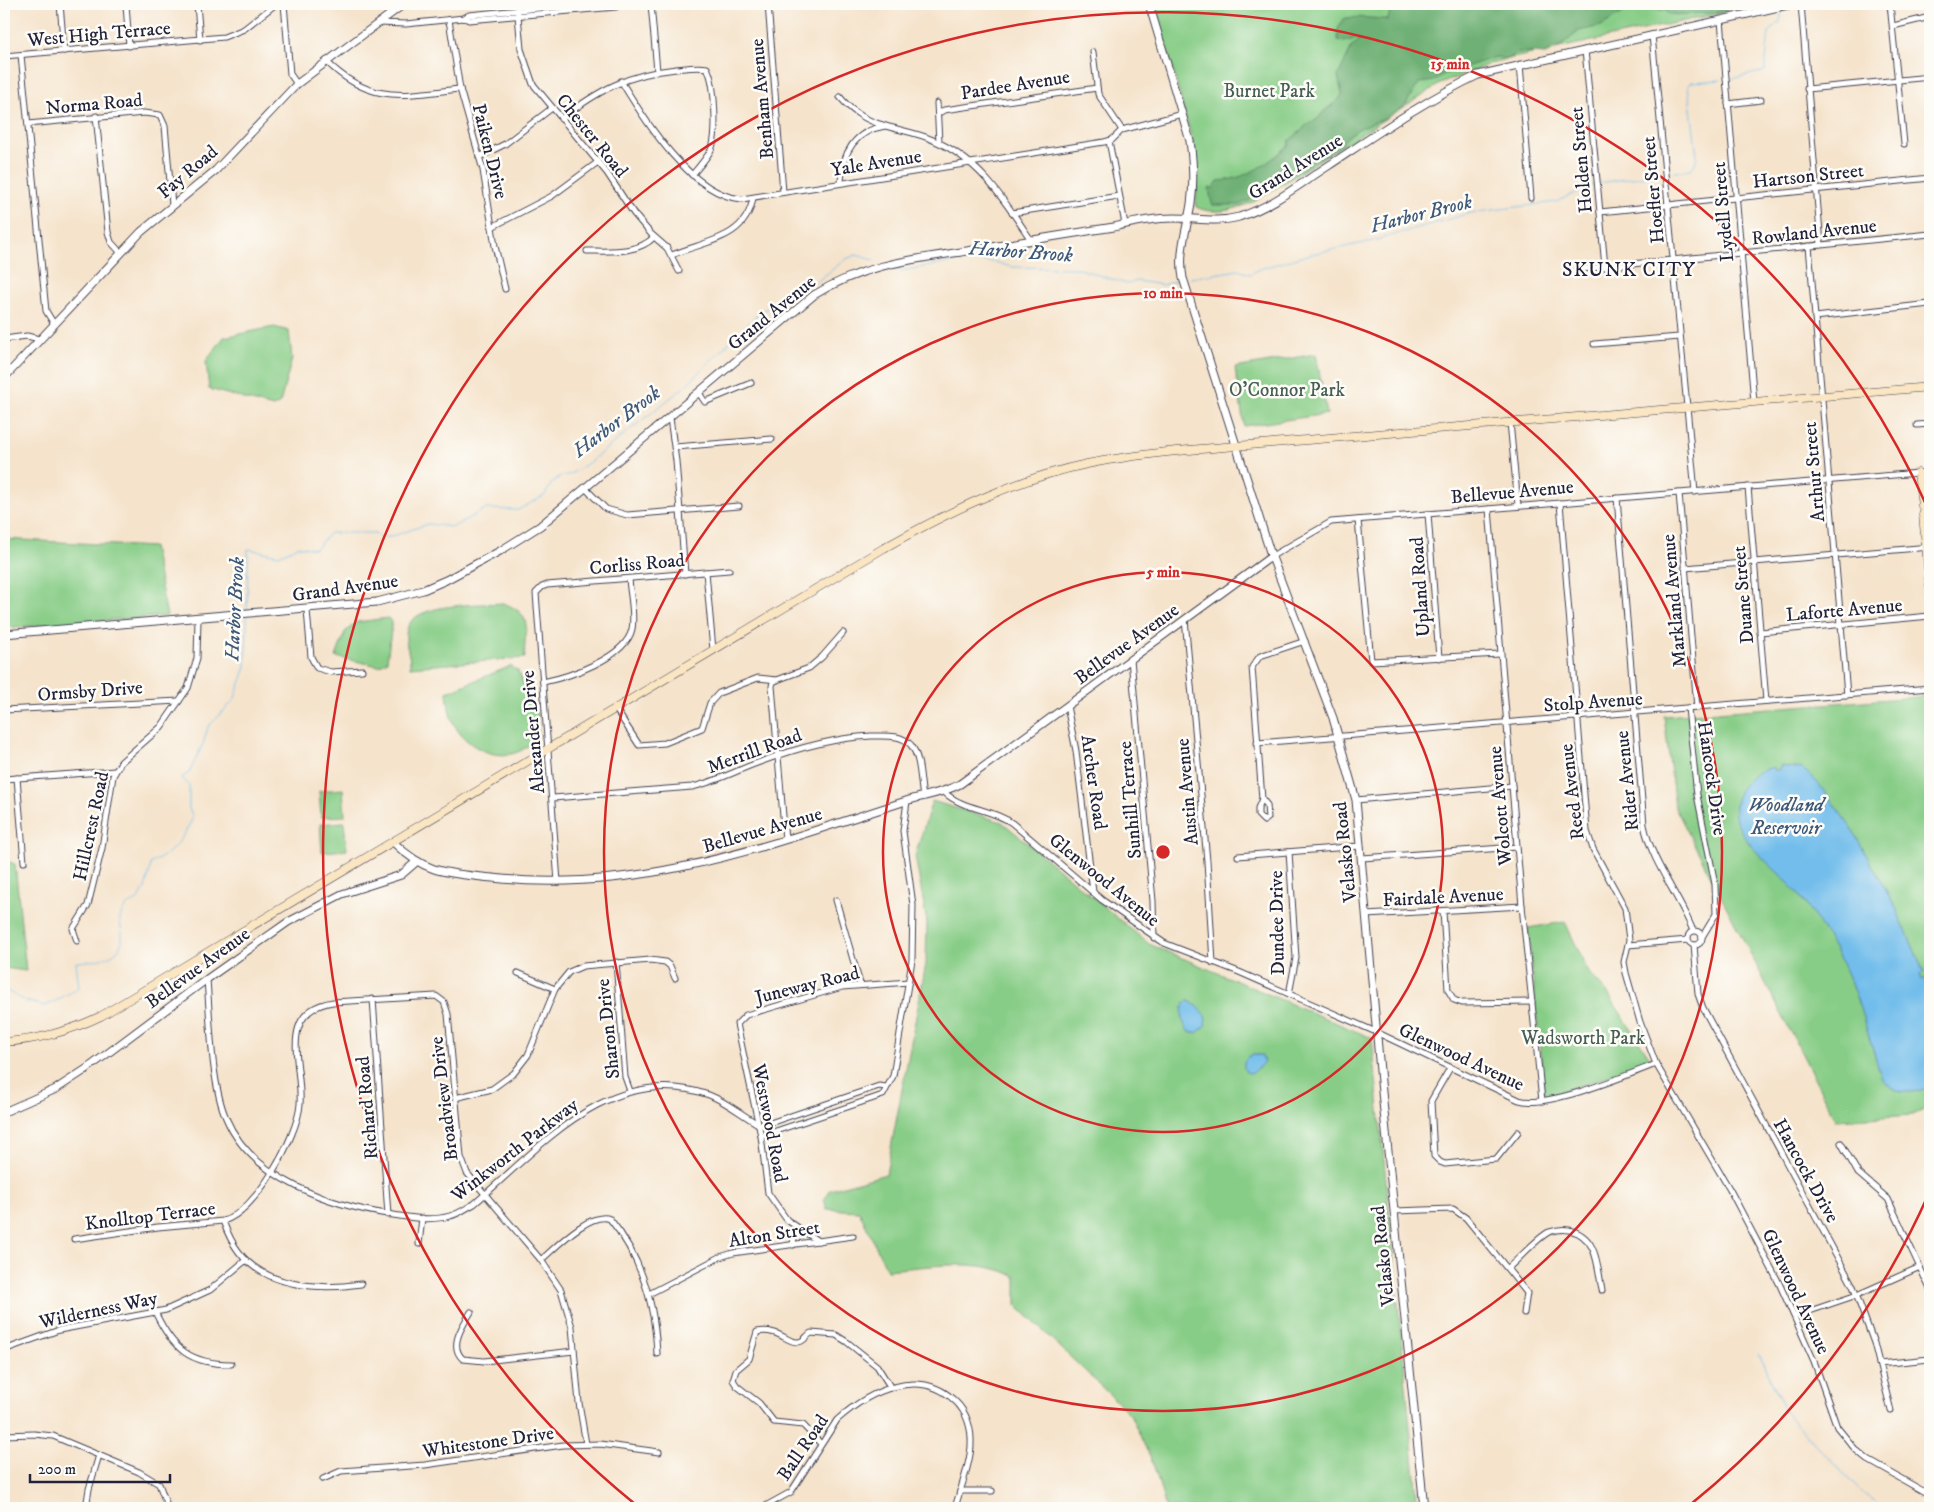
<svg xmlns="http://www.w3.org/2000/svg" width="1934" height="1512" viewBox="0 0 1934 1512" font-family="'IM FELL DW Pica',serif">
	<rect width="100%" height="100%" fill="#fdfcf7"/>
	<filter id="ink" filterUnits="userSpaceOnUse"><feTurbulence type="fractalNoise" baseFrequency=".02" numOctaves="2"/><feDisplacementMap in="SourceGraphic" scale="10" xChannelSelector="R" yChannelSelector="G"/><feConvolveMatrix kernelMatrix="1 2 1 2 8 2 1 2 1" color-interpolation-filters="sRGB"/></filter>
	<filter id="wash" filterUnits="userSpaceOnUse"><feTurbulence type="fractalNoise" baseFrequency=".0096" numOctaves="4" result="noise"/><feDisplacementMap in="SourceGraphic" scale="20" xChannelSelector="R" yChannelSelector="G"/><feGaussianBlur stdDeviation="1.12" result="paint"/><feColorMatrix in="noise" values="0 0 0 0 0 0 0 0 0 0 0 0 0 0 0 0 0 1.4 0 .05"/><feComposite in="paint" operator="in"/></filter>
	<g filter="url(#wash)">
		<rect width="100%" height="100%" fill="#f5e3cb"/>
		<g fill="#88cd87" stroke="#557861">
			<path d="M1155 4H1713L1722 13 1494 62 1440 84 1255 201C1237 209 1215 216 1196 207L1198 162Z"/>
			<path d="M274 327 289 331 292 359 280 403 273 407 209 389 206 361 224 337Z"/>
			<path d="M1316 354 1327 414 1244 426 1235 368Z"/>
			<path d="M4 539 153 547 167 616 4 628Z"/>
			<path d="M503 603C538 616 522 631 525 658L410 667C411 654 403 642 407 629 414 602 479 605 503 603Z"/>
			<path d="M388 618 392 623 387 661 379 666 336 657 345 632 357 622Z"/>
			<path d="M511 666 518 671 538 716V737C533 741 528 747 522 750 499 763 467 748 455 726 449 717 448 702 447 692Z"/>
			<path d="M1930 696V1107L1913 1115 1836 1120 1675 807 1664 716Z"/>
			<path d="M343 789 345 816 321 817 319 791Z"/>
			<path d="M932 801 1002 822 1149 944 1372 1038 1418 1508H1166L1154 1466 1130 1414 1016 1305V1277C981 1257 926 1267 887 1270L859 1211 827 1209 824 1200 830 1190 886 1174 926 964 927 922 915 856Z"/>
			<path d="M344 822 347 850 322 852 320 824Z"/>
			<path d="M4 860 15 864 26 971 4 968Z"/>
			<path d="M1565 922 1589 973 1606 991 1650 1058 1637 1067 1547 1096 1544 1093 1528 928Z"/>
		</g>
		<path fill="#6eb074" stroke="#486958" d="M1398 4H1755L1751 6 1736 4 1725 12 1670 15 1665 11 1634 6 1601 26 1579 31 1560 47 1545 54 1519 52 1507 59 1496 57 1444 74 1434 81 1419 83 1404 107 1388 117 1360 128 1347 137 1338 149 1313 161 1297 175 1283 178 1250 200 1238 205H1212L1209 188H1213L1218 181C1245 180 1270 162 1289 145V141L1310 122 1318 119C1324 108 1336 105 1342 95L1338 76 1352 46 1359 41 1357 38 1344 42 1338 40V29L1343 19C1349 16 1380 18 1388 20L1390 10Z"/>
		<g fill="#72bdeb" stroke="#4a7093">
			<path d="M1780 766 1803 769 1818 783 1850 826 1895 906 1924 972 1920 974 1922 980 1926 978 1930 994V1086C1912 1096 1896 1094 1882 1079 1867 1033 1856 985 1831 943 1820 924 1806 903 1792 887 1774 867 1747 848 1737 823 1727 797 1749 771 1774 767V770H1780Z"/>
			<path d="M1189 1001 1200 1008 1206 1018 1205 1026 1197 1033 1189 1032C1182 1025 1180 1011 1185 1002Z"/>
			<path d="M1252 1055H1262L1264 1062 1254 1072 1248 1073C1242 1069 1243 1063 1247 1057Z"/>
		</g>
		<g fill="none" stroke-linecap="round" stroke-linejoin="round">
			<g stroke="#72bdeb" stroke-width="1">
				<path d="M1731 79 1765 71 1769 31 1780 22 1782 10"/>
				<path d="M1670 173 1691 169 1695 164 1697 156 1688 85 1692 82 1721 80"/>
				<path d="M1599 183 1658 174"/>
				<path d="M890 268 900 271 965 260 995 262 1011 267 1077 268 1127 284 1137 281 1163 285 1177 280"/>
				<path d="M1190 278 1238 270 1250 274 1259 269 1311 254 1369 242 1470 213 1556 202 1595 184"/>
				<path d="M247 610 248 549 279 555 298 546 315 549 330 533H374L378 537H390L428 524 453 527 485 509 518 510 544 496 552 483 559 477 571 474 587 464 683 388 760 312 806 290 846 259 856 255 874 260"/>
				<path d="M4 989 25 1001 46 1006 79 988 76 962C95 961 125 959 122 934 121 924 117 917 125 908 129 903 137 902 140 897 147 887 149 874 151 863 174 853 183 838 193 817L189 809V785L181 778 189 773 203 744 208 727 234 700 246 667 247 617"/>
				<path d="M1759 1354 1788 1416 1862 1492 1885 1508"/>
			</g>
		</g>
	</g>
	<g filter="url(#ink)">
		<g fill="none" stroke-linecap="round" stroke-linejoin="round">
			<g stroke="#423f51" stroke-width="7">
				<g id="minor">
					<path d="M60 4 64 51"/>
					<path d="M126 4 129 46"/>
					<path d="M197 4 200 40"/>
					<path d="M284 4 290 74 297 84"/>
					<path d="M517 4 521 49 533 84 607 173 634 214 651 234 667 248 679 271"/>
					<path d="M651 4 657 71"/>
					<path d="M768 4 783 192"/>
					<path d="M1801 4 1821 245"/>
					<path d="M1890 4 1904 144"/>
					<path d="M464 18 469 15 579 4"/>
					<path d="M449 20 460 89 483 170 495 246 505 289"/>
					<path d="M1721 20 1754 402"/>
					<path d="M379 23 406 24 464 18 469 20 616 7 621 4"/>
					<path d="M1893 26 1930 17"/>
					<path d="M1652 35 1695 492"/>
					<path d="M1585 50 1605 267"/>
					<path d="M1093 52 1098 94 1122 130"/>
					<path d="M21 55 46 311 54 324"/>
					<path d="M4 56 224 37 244 29 276 4"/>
					<path d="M326 61C370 105 404 95 460 89"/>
					<path d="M1520 64 1531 198"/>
					<path d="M621 81C645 121 692 196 742 199L1104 142 1112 140 1122 130 1182 114"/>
					<path d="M1807 89 1930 77"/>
					<path d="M840 97C845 103 851 109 857 113 879 129 909 129 933 140 980 160 1004 200 1031 240"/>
					<path d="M937 103 939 142"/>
					<path d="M1728 104 1761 100"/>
					<path d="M939 113 944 110 1097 88"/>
					<path d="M96 116 108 232 111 242 121 253"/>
					<path d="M561 119C599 90 628 74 676 69 686 68 697 66 707 68 715 82 718 135 711 150 706 159 698 168 692 175"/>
					<path d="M28 124 144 113 160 115 165 126 172 205"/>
					<path d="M1109 141 1125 224"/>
					<path d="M479 157 505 144 552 108"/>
					<path d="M841 182C842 154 854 131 885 126"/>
					<path d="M1600 212 1930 178"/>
					<path d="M1012 213 1119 196"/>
					<path d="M492 227 552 196 598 162"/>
					<path d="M1809 246 1847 695"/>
					<path d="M587 251C609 251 638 254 654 237"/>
					<path d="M672 255C704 241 746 240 753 198"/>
					<path d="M1582 269 1930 234"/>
					<path d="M1815 317 1930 304"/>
					<path d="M4 339 27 336 39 339"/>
					<path d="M1594 344 1679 337"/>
					<path d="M699 393 705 402 751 383"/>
					<path d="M670 418 676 461 685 574"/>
					<path d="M1510 422 1518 506"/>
					<path d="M1917 425 1930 424"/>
					<path d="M675 447 772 439"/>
					<path d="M1748 487 1766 701"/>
					<path d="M586 489 606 509 627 515 739 506"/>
					<path d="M1679 493 1697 708"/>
					<path d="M1617 498 1644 825C1652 863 1679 895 1693 931"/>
					<path d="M1560 503 1587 831 1593 849 1625 908 1629 940 1624 962 1626 973 1640 1022 1656 1064 1730 1190 1779 1283 1814 1361 1837 1427 1855 1449 1868 1460 1930 1495"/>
					<path d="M1489 509 1522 906 1542 1101"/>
					<path d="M1428 514 1439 658"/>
					<path d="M1358 520 1371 661 1500 654"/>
					<path d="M1272 556 1331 522 1930 472"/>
					<path d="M1685 568 1930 547"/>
					<path d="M706 572 713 650"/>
					<path d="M307 610 311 657 317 668 331 672 362 670"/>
					<path d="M1185 619 1207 861 1213 963"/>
					<path d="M1760 632 1930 616"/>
					<path d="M1131 659 1153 901 1154 938"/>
					<path d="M777 680 773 682 772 686 785 840"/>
					<path d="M543 682C568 677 626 658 632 629 635 614 630 594 629 579"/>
					<path d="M1067 706 1076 751 1093 892"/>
					<path d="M615 708 639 745 665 743 702 728 710 703 719 693 758 678 777 680 809 668 822 657 843 633"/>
					<path d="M1688 708 1697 795 1715 884 1716 914 1702 937"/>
					<path d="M4 710 179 701"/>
					<path d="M1257 743 1930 688"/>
					<path d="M17 778 24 862"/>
					<path d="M4 779 115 771"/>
					<path d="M944 792C963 810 991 808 1012 823L1102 900 1164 943 1239 972 1376 1032 1519 1100C1546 1109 1627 1075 1656 1064"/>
					<path d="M553 798 692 787C716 782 737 770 760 762 797 748 832 738 871 736 885 736 901 734 911 745 921 758 920 781 923 797"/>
					<path d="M1262 799 1252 667 1260 656 1305 641"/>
					<path d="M1262 799 1267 805 1268 818 1264 821 1258 815V808Z"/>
					<path d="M1356 800 1512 786"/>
					<path d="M1289 852 1296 958 1289 994"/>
					<path d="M1238 856 1360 846"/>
					<path d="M1362 858 1517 847"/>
					<path d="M558 882 536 593 542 587 547 585 729 570"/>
					<path d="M836 900 860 984"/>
					<path d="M1443 911 1448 990 1454 1000 1462 1003 1532 1002"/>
					<path d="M1366 915 1522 906"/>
					<circle cx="1695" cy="938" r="7"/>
					<path d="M77 941 73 929 88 905 102 848 113 776 121 762 161 727 188 688 197 658 198 619"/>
					<path d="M1628 945 1688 940"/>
					<path d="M1694 945 1698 994 1703 1008 1853 1286 1874 1343 1891 1411"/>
					<path d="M616 962 625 1077 630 1091"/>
					<path d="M518 973 555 989"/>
					<path d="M207 979C210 1018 211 1084 226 1118 252 1180 332 1206 393 1215 411 1218 432 1221 450 1216 459 1214 466 1208 474 1204 541 1147 610 1061 709 1095 727 1102 742 1115 758 1124L764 1125 879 1086 886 1087"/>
					<path d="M373 999 388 1215"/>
					<path d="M1450 1068 1431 1101 1434 1156 1440 1162 1445 1164 1496 1159 1518 1132"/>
					<path d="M455 1098 492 1089 514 1073 528 1055 555 989 569 972 583 966 650 960 665 962 670 966 675 978"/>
					<path d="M761 1136 883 1095 893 1076 912 960 913 905 903 831 907 801"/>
					<path d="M1841 1143 1858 1173 1888 1199 1930 1289"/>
					<path d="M1394 1211 1453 1209 1466 1218 1527 1293 1524 1313"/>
					<path d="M223 1221C227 1232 232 1243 239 1252 266 1288 321 1290 361 1284"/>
					<path d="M74 1239 158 1227 223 1221C255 1213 298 1136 300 1104 303 1067 276 1011 333 1002L436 996 444 1002 448 1014 461 1157 467 1173 541 1260 561 1290 572 1327 579 1403 586 1444"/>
					<path d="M818 1241 787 1220 768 1193 761 1136 737 1024 746 1015 842 987 909 982"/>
					<path d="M419 1244 422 1218"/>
					<path d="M793 1245 795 1228"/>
					<path d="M541 1260C556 1247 590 1211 610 1219 641 1257 655 1305 657 1354"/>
					<path d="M1508 1268C1519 1259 1538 1237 1549 1232 1555 1230 1563 1229 1569 1230 1598 1236 1597 1266 1602 1290"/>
					<path d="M649 1294 720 1257 733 1253 853 1236"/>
					<path d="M471 1312C463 1325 448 1346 463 1359L484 1361 574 1351"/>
					<path d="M156 1314C173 1349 190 1364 231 1364"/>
					<path d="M1795 1316 1857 1295 1920 1267"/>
					<path d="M4 1350 59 1330 166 1310 210 1290 246 1260"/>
					<path d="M1879 1364 1930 1359"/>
					<path d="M4 1435 34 1434 53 1436 139 1472 159 1484 168 1508"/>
					<path d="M821 1444 803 1425 774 1422 759 1403 737 1386 733 1380 736 1370 749 1359 757 1332C779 1328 787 1343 798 1342 804 1342 806 1336 811 1333L836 1335 847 1342 877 1366 891 1388"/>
					<path d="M323 1479 341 1471 425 1465 563 1445 600 1444 659 1452"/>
					<path d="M960 1491H992"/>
					<path d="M86 1508 89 1489 99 1455"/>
					<path d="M762 1508 791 1492 837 1420C868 1392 919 1366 955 1401 967 1412 972 1429 971 1446 970 1466 960 1489 955 1508"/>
				</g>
			</g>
			<g stroke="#423f51" stroke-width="9">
				<g id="tertiary">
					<path d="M1149 4 1190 141C1193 162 1194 183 1191 204 1187 229 1178 252 1183 278L1270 552 1333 718 1356 800 1381 1082 1424 1508"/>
					<path d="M4 378 141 232 216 170 297 84 404 4"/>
					<path d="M4 634 377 602 423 590 446 580 500 551 540 526 814 295C866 263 916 259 974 250 1021 242 1067 234 1114 227 1134 222 1153 218 1174 218 1196 218 1217 223 1239 217 1271 207 1300 184 1328 166 1378 133 1424 101 1478 75L1792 4"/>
					<path d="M393 842C427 875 448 873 493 878 623 893 740 855 863 815 878 810 894 805 909 800 927 795 944 793 960 784L1272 556"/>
					<path d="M4 1112 56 1089 88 1068 207 979 288 922 342 894 401 875 416 862"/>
				</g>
			</g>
			<g stroke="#423f51" stroke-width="9">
				<g id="secondary">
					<path d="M1918 473 1922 506"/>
					<path d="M1930 480 1923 515 1930 587"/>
					<path d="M4 1042C38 1040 70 1031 101 1016L884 548C948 512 1015 479 1087 464 1121 457 1155 453 1189 450L1930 387"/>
				</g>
			</g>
			<use href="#minor" stroke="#fff" stroke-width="5"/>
			<use href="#tertiary" stroke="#fff" stroke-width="7"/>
			<use href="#secondary" stroke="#fbe6c3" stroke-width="8"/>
		</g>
	</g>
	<g fill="none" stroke="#d62828" stroke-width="2.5">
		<circle cx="1163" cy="852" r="280"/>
		<circle cx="1163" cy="852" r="559"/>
		<path d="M1929 1193A839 839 0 0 1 1691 1504M635 1504A839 839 0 1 1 1929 511"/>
	</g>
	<g text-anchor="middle" stroke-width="5" stroke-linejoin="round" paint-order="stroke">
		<g font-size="19" fill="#22223b" stroke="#fdfcf7">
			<text transform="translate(99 33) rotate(-5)" y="7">West High Terrace</text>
			<text transform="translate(1015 84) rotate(-9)" y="7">Pardee Avenue</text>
			<text transform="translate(761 99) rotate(-95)" y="7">Benham Avenue</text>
			<text transform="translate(94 103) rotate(-5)" y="7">Norma Road</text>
			<text transform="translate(593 135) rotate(51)" y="7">Chester Road</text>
			<text transform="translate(491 151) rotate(76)" y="7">Paiken Drive</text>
			<text transform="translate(1580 160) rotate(-95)" y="7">Holden Street</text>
			<text transform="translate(876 162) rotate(-9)" y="7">Yale Avenue</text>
			<text transform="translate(1295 166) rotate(-32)" y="7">Grand Avenue</text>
			<text transform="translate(187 171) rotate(-40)" y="7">Fay Road</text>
			<text transform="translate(1808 175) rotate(-6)" y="7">Hartson Street</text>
			<text transform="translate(1652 190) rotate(-95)" y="7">Hoefler Street</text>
			<text transform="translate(1722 212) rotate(-95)" y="7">Lydell Street</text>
			<text transform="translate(1814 231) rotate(-6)" y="7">Rowland Avenue</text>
			<text transform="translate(771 312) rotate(-39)" y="7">Grand Avenue</text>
			<text transform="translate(1813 472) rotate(-95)" y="7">Arthur Street</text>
			<text transform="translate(1512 491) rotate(-5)" y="7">Bellevue Avenue</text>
			<text transform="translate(637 563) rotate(-5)" y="7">Corliss Road</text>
			<text transform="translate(345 587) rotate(-8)" y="7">Grand Avenue</text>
			<text transform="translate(1419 587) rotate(-94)" y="7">Upland Road</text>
			<text transform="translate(1742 595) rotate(-95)" y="7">Duane Street</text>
			<text transform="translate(1673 601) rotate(-95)" y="7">Markland Avenue</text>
			<text transform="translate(1844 609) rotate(-5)" y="7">Laforte Avenue</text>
			<text transform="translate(1126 643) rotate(-36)" y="7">Bellevue Avenue</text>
			<text transform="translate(90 690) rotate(-4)" y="7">Ormsby Drive</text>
			<text transform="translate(1593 701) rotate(-4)" y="7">Stolp Avenue</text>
			<text transform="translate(532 732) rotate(-95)" y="7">Alexander Drive</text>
			<text transform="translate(754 750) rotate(-20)" y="7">Merrill Road</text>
			<text transform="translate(1713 778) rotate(82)" y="7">Hancock Drive</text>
			<text transform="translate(1626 781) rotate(-96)" y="7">Rider Avenue</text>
			<text transform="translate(1095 782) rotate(82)" y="7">Archer Road</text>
			<text transform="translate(1186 792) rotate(-95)" y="7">Austin Avenue</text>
			<text transform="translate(1571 792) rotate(-97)" y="7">Reed Avenue</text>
			<text transform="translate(1129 800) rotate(-95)" y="7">Sunhill Terrace</text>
			<text transform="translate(1499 806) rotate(-95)" y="7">Wolcott Avenue</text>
			<text transform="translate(90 826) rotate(-78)" y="7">Hillcrest Road</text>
			<text transform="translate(762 829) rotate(-16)" y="7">Bellevue Avenue</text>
			<text transform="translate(1344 852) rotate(-96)" y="7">Velasko Road</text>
			<text transform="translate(1105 879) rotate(39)" y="7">Glenwood Avenue</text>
			<text transform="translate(1443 896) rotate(-3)" y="7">Fairdale Avenue</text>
			<text transform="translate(1276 923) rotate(-91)" y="7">Dundee Drive</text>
			<text transform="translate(197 967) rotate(-36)" y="7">Bellevue Avenue</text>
			<text transform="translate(807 984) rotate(-14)" y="7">Juneway Road</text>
			<text transform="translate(607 1029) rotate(-96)" y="7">Sharon Drive</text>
			<text transform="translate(1462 1056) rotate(25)" y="7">Glenwood Avenue</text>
			<text transform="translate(443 1099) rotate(-97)" y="7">Broadview Drive</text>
			<text transform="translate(366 1108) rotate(-95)" y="7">Richard Road</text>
			<text transform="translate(771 1123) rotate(79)" y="7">Westwood Road</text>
			<text transform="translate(514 1149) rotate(-38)" y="7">Winkworth Parkway</text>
			<text transform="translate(1807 1170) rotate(61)" y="7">Hancock Drive</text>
			<text transform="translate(150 1215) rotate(-7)" y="7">Knolltop Terrace</text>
			<text transform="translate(774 1233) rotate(-9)" y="7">Alton Street</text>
			<text transform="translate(1382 1256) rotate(-96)" y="7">Velasko Road</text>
			<text transform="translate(1797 1291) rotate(65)" y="7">Glenwood Avenue</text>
			<text transform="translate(98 1309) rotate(-12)" y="7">Wilderness Way</text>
			<text transform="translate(488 1441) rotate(-8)" y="7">Whitestone Drive</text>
			<text transform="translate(802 1447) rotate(-56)" y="7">Ball Road</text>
		</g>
		<g font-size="19" fill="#465e56" stroke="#fdfcf7">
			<text x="1269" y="97">Burnet Park</text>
			<text x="1287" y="396">O'Connor Park</text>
			<text x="1583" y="1044">Wadsworth Park</text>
		</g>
		<g font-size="20" font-style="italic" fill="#3e5879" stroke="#fdfcf7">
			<text transform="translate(1421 213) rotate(-14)" y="7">Harbor Brook</text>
			<text transform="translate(1021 251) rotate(4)" y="7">Harbor Brook</text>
			<text transform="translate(616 421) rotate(-37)" y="7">Harbor Brook</text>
			<text transform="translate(234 609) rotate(-87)" y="7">Harbor Brook</text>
			<text x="1786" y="811">Woodland<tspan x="1786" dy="23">Reservoir</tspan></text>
		</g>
		<g font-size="20" letter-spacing="1" fill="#22223b" stroke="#fdfcf7">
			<text x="1629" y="276">SKUNK CITY</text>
		</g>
	</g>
	<circle cx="1163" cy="852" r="8" fill="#d62828" stroke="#fdfcf7" stroke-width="2.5"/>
	<g font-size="15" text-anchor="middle" font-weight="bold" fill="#d62828" stroke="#fdfcf7" stroke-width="5" stroke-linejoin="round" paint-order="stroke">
		<text x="1450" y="69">15 min</text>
		<text x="1163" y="298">10 min</text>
		<text x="1163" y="577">5 min</text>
	</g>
	<rect width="1934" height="1512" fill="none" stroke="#fdfcf7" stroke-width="20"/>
	<path d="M30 1474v8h140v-8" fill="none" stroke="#22223b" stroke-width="2.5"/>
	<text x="38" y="1474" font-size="15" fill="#22223b" stroke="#fdfcf7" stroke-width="4" paint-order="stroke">200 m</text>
</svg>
